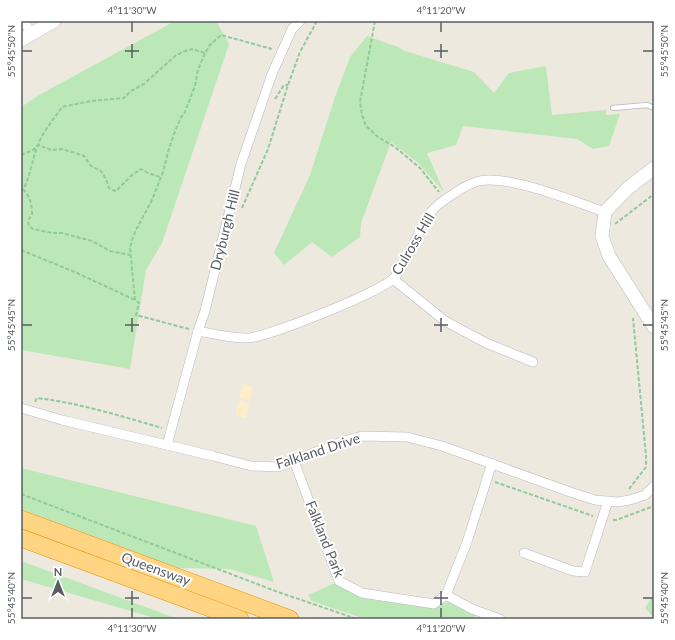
<svg xmlns="http://www.w3.org/2000/svg" width="675" height="640" viewBox="0 0 675 640" font-family="Lato,sans-serif">
	<rect width="100%" height="100%" fill="#ede9df"/>
	<g fill="#bce8b8">
		<path d="M175 21H216L229 44 162 243 146 270 130 369 21 350V107L39 95Z"/>
		<path d="M367 36 398 47 405 51 474 72 494 93 509 73 546 66 552 115 606 110V115L620 114 609 146 593 149 577 139 463 126 456 145 427 153 444 192 417 162 391 142 361 223 360 237 332 257 312 242 284 265 274 253 310 175 335 97 350 57Z"/>
		<path d="M21 468 256 526 274 582 230 569 178 568 21 509Z"/>
		<path d="M21 561 178 619H158L21 579Z"/>
		<path d="M335 583 360 597 424 607 450 602 475 614 474 619H365L312 601 308 595Z"/>
		<path d="M654 593V618L645 608Z"/>
	</g>
	<g fill="#feedc9">
		<path d="M243 384 253 387 249 401 239 398Z"/>
		<path d="M239 400 249 404 246 418 235 415Z"/>
	</g>
	<g fill="none" stroke-linecap="round" stroke-linejoin="round">
		<g stroke="#b5b9be" stroke-width="6">
			<path id="lane" d="M613 108 647 105 654 108"/>
		</g>
		<g stroke="#b5b9be" stroke-width="10">
			<g id="street">
				<path d="M24 21 31 34"/>
				<path d="M393 279 445 321 486 343 533 362"/>
				<path d="M198 331C214 334 230 338 246 338 264 339 383 291 394 278 411 258 416 232 431 212 437 204 447 198 455 193 462 188 471 183 479 181 508 174 575 202 605 212"/>
				<path d="M21 408 62 420 213 456 251 466 278 467 344 441 362 436 407 437 442 446 573 493 595 500 617 502 630 500 645 495 654 486"/>
				<path d="M167 445 198 331 205 311 241 164 272 74 292 29 300 21"/>
				<path d="M294 461 339 581 362 593 434 604 446 595 467 542 492 463"/>
				<path d="M524 553 573 571 585 572 608 501"/>
				<path d="M446 595 472 609 500 619"/>
			</g>
		</g>
		<g stroke="#b5bac0" stroke-width="14">
			<g id="secondary">
				<path d="M21 40 54 21"/>
				<path d="M654 168 628 188 605 212 602 236 609 256 654 327"/>
			</g>
		</g>
		<g stroke="#ec8e00" stroke-width="18">
			<g id="highway">
				<path d="M21 519 290 619"/>
				<path d="M21 538 240 619"/>
			</g>
		</g>
		<g stroke="#91c99c" stroke-width="2" stroke-dasharray="4 2" stroke-linecap="butt">
			<path d="M375 21 360 102 362 115 366 126 378 137 395 147 420 168 439 192"/>
			<path d="M275 99 284 85H288"/>
			<path d="M21 155 33 150 38 145 51 150 61 149 69 151 84 156 91 166 101 171 106 179 109 188 112 190 116 191 132 175 141 169 148 173 160 177"/>
			<path d="M23 189C30 197 32 204 32 214L28 221 29 226 33 229 52 233H62L92 241 110 251 130 255"/>
			<path d="M21 192C31 178 31 161 38 145 43 131 54 119 62 107L91 101 124 98 131 91 144 84 175 56 182 52 192 49 205 53"/>
			<path d="M242 208 268 149 288 85 300 52 317 21"/>
			<path d="M615 224 654 194"/>
			<path d="M21 250 77 273 135 300"/>
			<path d="M189 329 136 315 139 303 135 300 130 248 133 237 137 228 151 202 163 172 168 152 174 134 181 117 184 114 195 86 198 70 205 53 210 45 221 35 272 49"/>
			<path d="M35 402 37 398C79 403 121 416 162 428"/>
			<path d="M495 482 593 516"/>
			<path d="M629 489 646 467V456L633 318"/>
			<path d="M21 494 278 592 357 619"/>
			<path d="M613 520H616L654 506"/>
		</g>
		<use href="#lane" stroke="#fff" stroke-width="4.5"/>
		<use href="#street" stroke="#fff" stroke-width="9"/>
		<use href="#secondary" stroke="#fff" stroke-width="13"/>
		<use href="#highway" stroke="#ffd584" stroke-width="17"/>
	</g>
	<path fill="none" stroke="#585d62" stroke-width="1.5" d="M132 22V32M441 22V32M132 44V58M441 44V58M22 51H32M125 51H139M434 51H448M643 51H653M132 318V332M441 318V332M22 325H32M125 325H139M434 325H448M643 325H653M132 591V605M441 591V605M22 598H32M125 598H139M434 598H448M643 598H653M132 608V618M441 608V618"/>
	<g text-anchor="middle" stroke-width="4" stroke-linejoin="round" paint-order="stroke">
		<g font-size="14" fill="#585d62" stroke="#fff">
			<text transform="translate(225 230) rotate(-76)" y="5">Dryburgh Hill</text>
			<text transform="translate(413 244) rotate(-59)" y="5">Culross Hill</text>
			<text transform="translate(318 451) rotate(-18)" y="5">Falkland Drive</text>
			<text transform="translate(325 539) rotate(68)" y="5">Falkland Park</text>
			<text transform="translate(156 569) rotate(20)" y="5">Queensway</text>
		</g>
	</g>
	<rect width="675" height="640" fill="none" stroke="#ffffff" stroke-width="44"/>
	<g transform="translate(58 582)" stroke="#ffffff" stroke-width="3" paint-order="stroke">
	<path d="M0-3L7 15L0 10L-7 15Z" fill="#585d62"/>
	<text y="-6" font-size="11" font-weight="bold" text-anchor="middle" fill="#585d62">N</text>
	</g>
	<rect x="22" y="22" width="631" height="596" fill="none" stroke="#585d62" stroke-width="1.5"/>
	<g font-size="10" text-anchor="middle" fill="#585d62">
		<text x="132" y="14">4°11'30"W</text>
		<text x="441" y="14">4°11'20"W</text>
		<text transform="translate(11 51) rotate(-90)" y="4">55°45'50"N</text>
		<text transform="translate(664 51) rotate(-90)" y="4">55°45'50"N</text>
		<text transform="translate(11 325) rotate(-90)" y="4">55°45'45"N</text>
		<text transform="translate(664 325) rotate(-90)" y="4">55°45'45"N</text>
		<text transform="translate(11 598) rotate(-90)" y="4">55°45'40"N</text>
		<text transform="translate(664 598) rotate(-90)" y="4">55°45'40"N</text>
		<text x="132" y="632">4°11'30"W</text>
		<text x="441" y="632">4°11'20"W</text>
	</g>
</svg>
